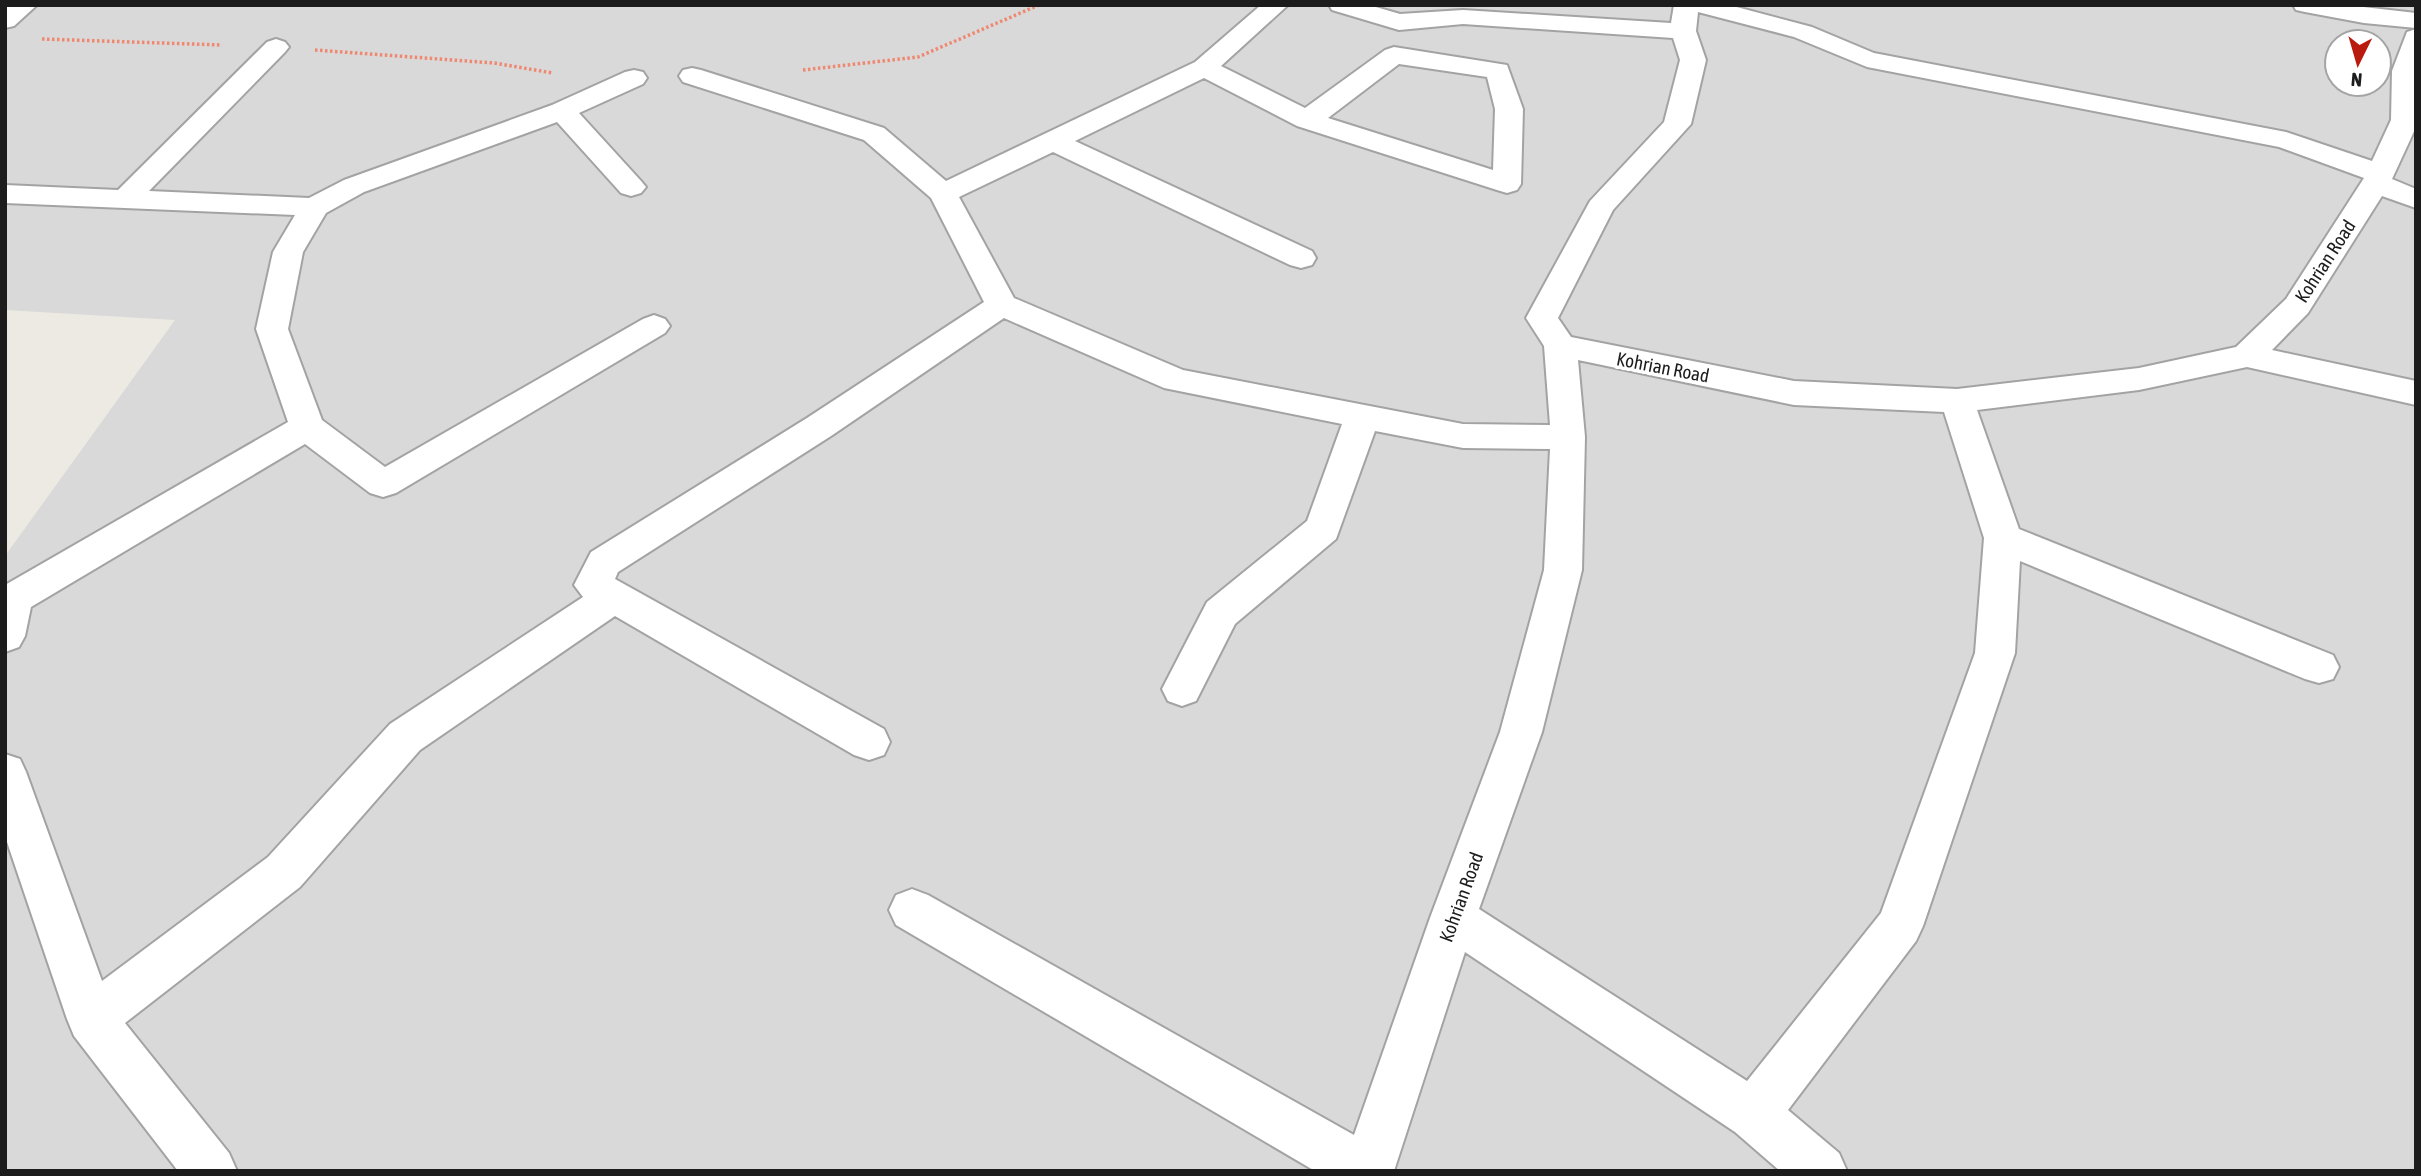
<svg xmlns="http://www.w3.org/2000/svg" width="2421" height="1176" viewBox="0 0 2421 1176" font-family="'Asap Condensed',sans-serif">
	<rect width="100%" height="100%" fill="#eceae2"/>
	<path fill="#dad9d9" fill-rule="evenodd" d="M5 5H2416V1171H5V556L175 320 5 310ZM2337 42H2379V84H2337Z"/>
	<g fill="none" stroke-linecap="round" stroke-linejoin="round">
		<g stroke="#a3a3a3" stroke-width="4">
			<g id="street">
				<path d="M9 5H37L14 26 5 28V8Z"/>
				<path d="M1261 5H1288L1221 66 1305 108 1385 50 1394 47 1507 65 1523 109 1521 184 1517 190 1507 193 1497 190 1297 126 1204 78 1075 141 1312 251 1316 258 1312 265 1301 268 1290 265 1053 152 959 197 1014 298 1183 370 1463 424 1550 425 1544 346 1526 318 1590 201 1664 122 1680 60 1673 38 1463 24 1399 30 1332 10 1329 5H1369L1400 14 1463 10 1671 23 1674 5H1729L1812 27 1874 53 2286 132 2372 161 2391 120 2392 71 2407 32 2416 29V127L2392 179 2416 189V208L2382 196 2308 313 2272 350 2416 381V405L2247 367 2139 390 1977 410 2019 529 2333 655 2339 667 2333 679 2319 683 2305 679 2020 561 2015 653 1923 926 1916 941 1788 1110 1839 1153 1847 1171H1780L1735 1132 1465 952 1394 1171H1315L896 925 889 910 896 895 912 889 928 895 1354 1135 1430 918 1500 732 1544 570 1550 449 1463 448 1375 431 1336 539 1235 624 1196 701 1182 706 1168 701 1162 689 1207 602 1307 521 1342 424 1164 388 1004 318 831 436 618 572 615 579 884 729 890 742 884 755 869 760 854 755 615 616 420 750 300 887 125 1023 229 1153 237 1171H178L74 1036 67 1019 5 836V754L20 759 26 772 102 981 268 857 390 724 583 597 574 585 591 552 807 418 984 302 931 198 864 140 683 82 679 76 683 70 692 68 701 70 884 128 946 181 1195 62ZM1698 12 1794 37 1867 67 2279 147 2364 178 2286 299 2236 347 2139 368 1957 389 1794 381 1571 337 1558 318 1613 210 1691 124 1706 60 1696 31ZM1399 64 1487 77 1495 109 1493 170 1328 118ZM1578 360 1794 405 1944 412 1984 538 1975 653 1881 913 1747 1081 1479 909 1542 732 1582 570 1585 437Z"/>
				<path d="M2293 5H2346L2416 13V28L2364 23 2305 12 2296 10Z"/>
				<path d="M276 39 285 42 289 47 285 52 149 191 309 198 344 180 552 105 625 72 634 70 643 72 647 78 643 84 579 113 641 181 646 187 641 193 631 196 621 193 557 122 364 192 326 213 303 252 288 329 322 420 385 467 643 319 654 315 665 319 670 326 665 333 396 493 383 497 370 493 305 444 31 607 25 636 19 647 5 652V585L288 422 256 329 273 252 295 215 5 203V185L118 190 267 42Z"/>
			</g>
		</g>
		<g stroke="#ef8870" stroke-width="3.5" stroke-dasharray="2.5 2.5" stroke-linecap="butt">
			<path d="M42 39 222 45"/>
			<path d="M315 50 494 63 553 73"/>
			<path d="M803 70 918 57 1039 5"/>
		</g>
		<use href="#street" fill="#fff" fill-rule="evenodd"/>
	</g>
	<g text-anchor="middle" stroke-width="7" stroke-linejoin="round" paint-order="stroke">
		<g font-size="19" fill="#1c1c1c" stroke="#fff">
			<text transform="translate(2325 261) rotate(-57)" y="7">Kohrian Road</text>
			<text transform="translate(1663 367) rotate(11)" y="7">Kohrian Road</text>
			<text transform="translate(1461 897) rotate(-70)" y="7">Kohrian Road</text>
		</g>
	</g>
	<rect width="2421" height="1176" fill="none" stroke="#1c1c1c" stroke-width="14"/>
	<g transform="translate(2358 63) rotate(185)"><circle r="33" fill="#ffffff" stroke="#a4a4a4" stroke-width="2"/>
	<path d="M0-5L12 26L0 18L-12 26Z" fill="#b91c0e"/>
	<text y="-10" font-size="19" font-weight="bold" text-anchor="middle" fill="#1c1c1c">N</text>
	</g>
</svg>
